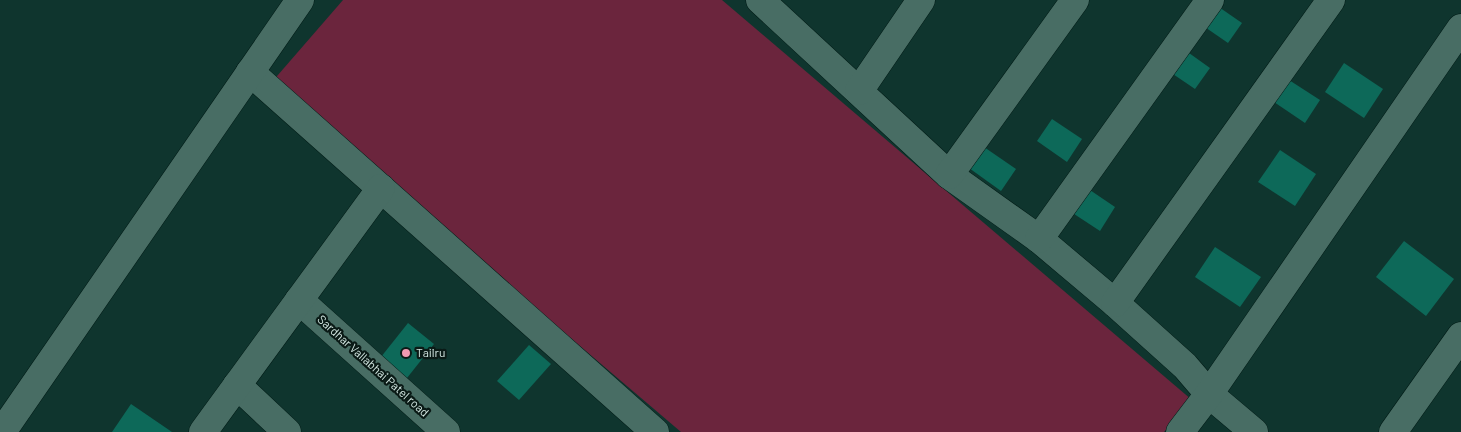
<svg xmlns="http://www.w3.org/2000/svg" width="1461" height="432" viewBox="0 0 1461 432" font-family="Barlow,sans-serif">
	<rect width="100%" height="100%" fill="#0f352e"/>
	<path fill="#6b253d" d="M343 0H722L1192 400 1164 432H681L271 83Z"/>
	<g fill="#0d6959">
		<path d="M1213 3 1242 23 1228 43 1199 23Z"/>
		<path d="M1182 48 1210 68 1195 89 1167 70Z"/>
		<path d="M1344 63 1383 89 1364 118 1325 92Z"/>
		<path d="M1289 80 1320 100 1305 123 1274 102Z"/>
		<path d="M1052 119 1082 139 1067 162 1037 141Z"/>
		<path d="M984 147 1016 169 1001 191 969 168Z"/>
		<path d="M1280 150 1316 174 1295 206 1258 182Z"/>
		<path d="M1084 186 1115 207 1100 231 1068 210Z"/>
		<path d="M1404 241 1454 279 1426 316 1376 277Z"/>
		<path d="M1215 247 1261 277 1240 307 1195 277Z"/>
		<path d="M408 323 434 344 403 383 377 362Z"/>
		<path d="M529 345 551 364 519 400 497 381Z"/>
		<path d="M131 404 172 432H112Z"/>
	</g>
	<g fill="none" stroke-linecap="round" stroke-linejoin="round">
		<g stroke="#011b16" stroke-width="29">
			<g id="minor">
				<path d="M760 0 949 175 1039 239 1115 303 1185 366 1209 394 1254 432"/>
				<path d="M250 72 655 432"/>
				<path d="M859 91 921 0"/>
				<path d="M949 175 1075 0"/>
				<path d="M1039 239 1210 0"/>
				<path d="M299 300 446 432"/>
				<path d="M1115 303 1331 0"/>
				<path d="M237 385 287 432"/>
				<path d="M2 432 300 0"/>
				<path d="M203 432 381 188"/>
				<path d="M1180 432 1209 394 1461 28"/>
				<path d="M1393 432 1461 336"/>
			</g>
		</g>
		<use href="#minor" stroke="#486d64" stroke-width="28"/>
	</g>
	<circle fill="#f19ab1" stroke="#0a1a16" stroke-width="2" cx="406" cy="353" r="5"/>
	<g text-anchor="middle" stroke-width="4.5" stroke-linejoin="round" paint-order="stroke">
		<g font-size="12" fill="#d4e8e3" stroke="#0a1a16" text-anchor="start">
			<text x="416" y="357">Tailru</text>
		</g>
		<g font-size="12" fill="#d4e8e3" stroke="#0a1a16">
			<text transform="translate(373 366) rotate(42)" y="4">Sardhar Vallabhai Patel road</text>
		</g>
	</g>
</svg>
